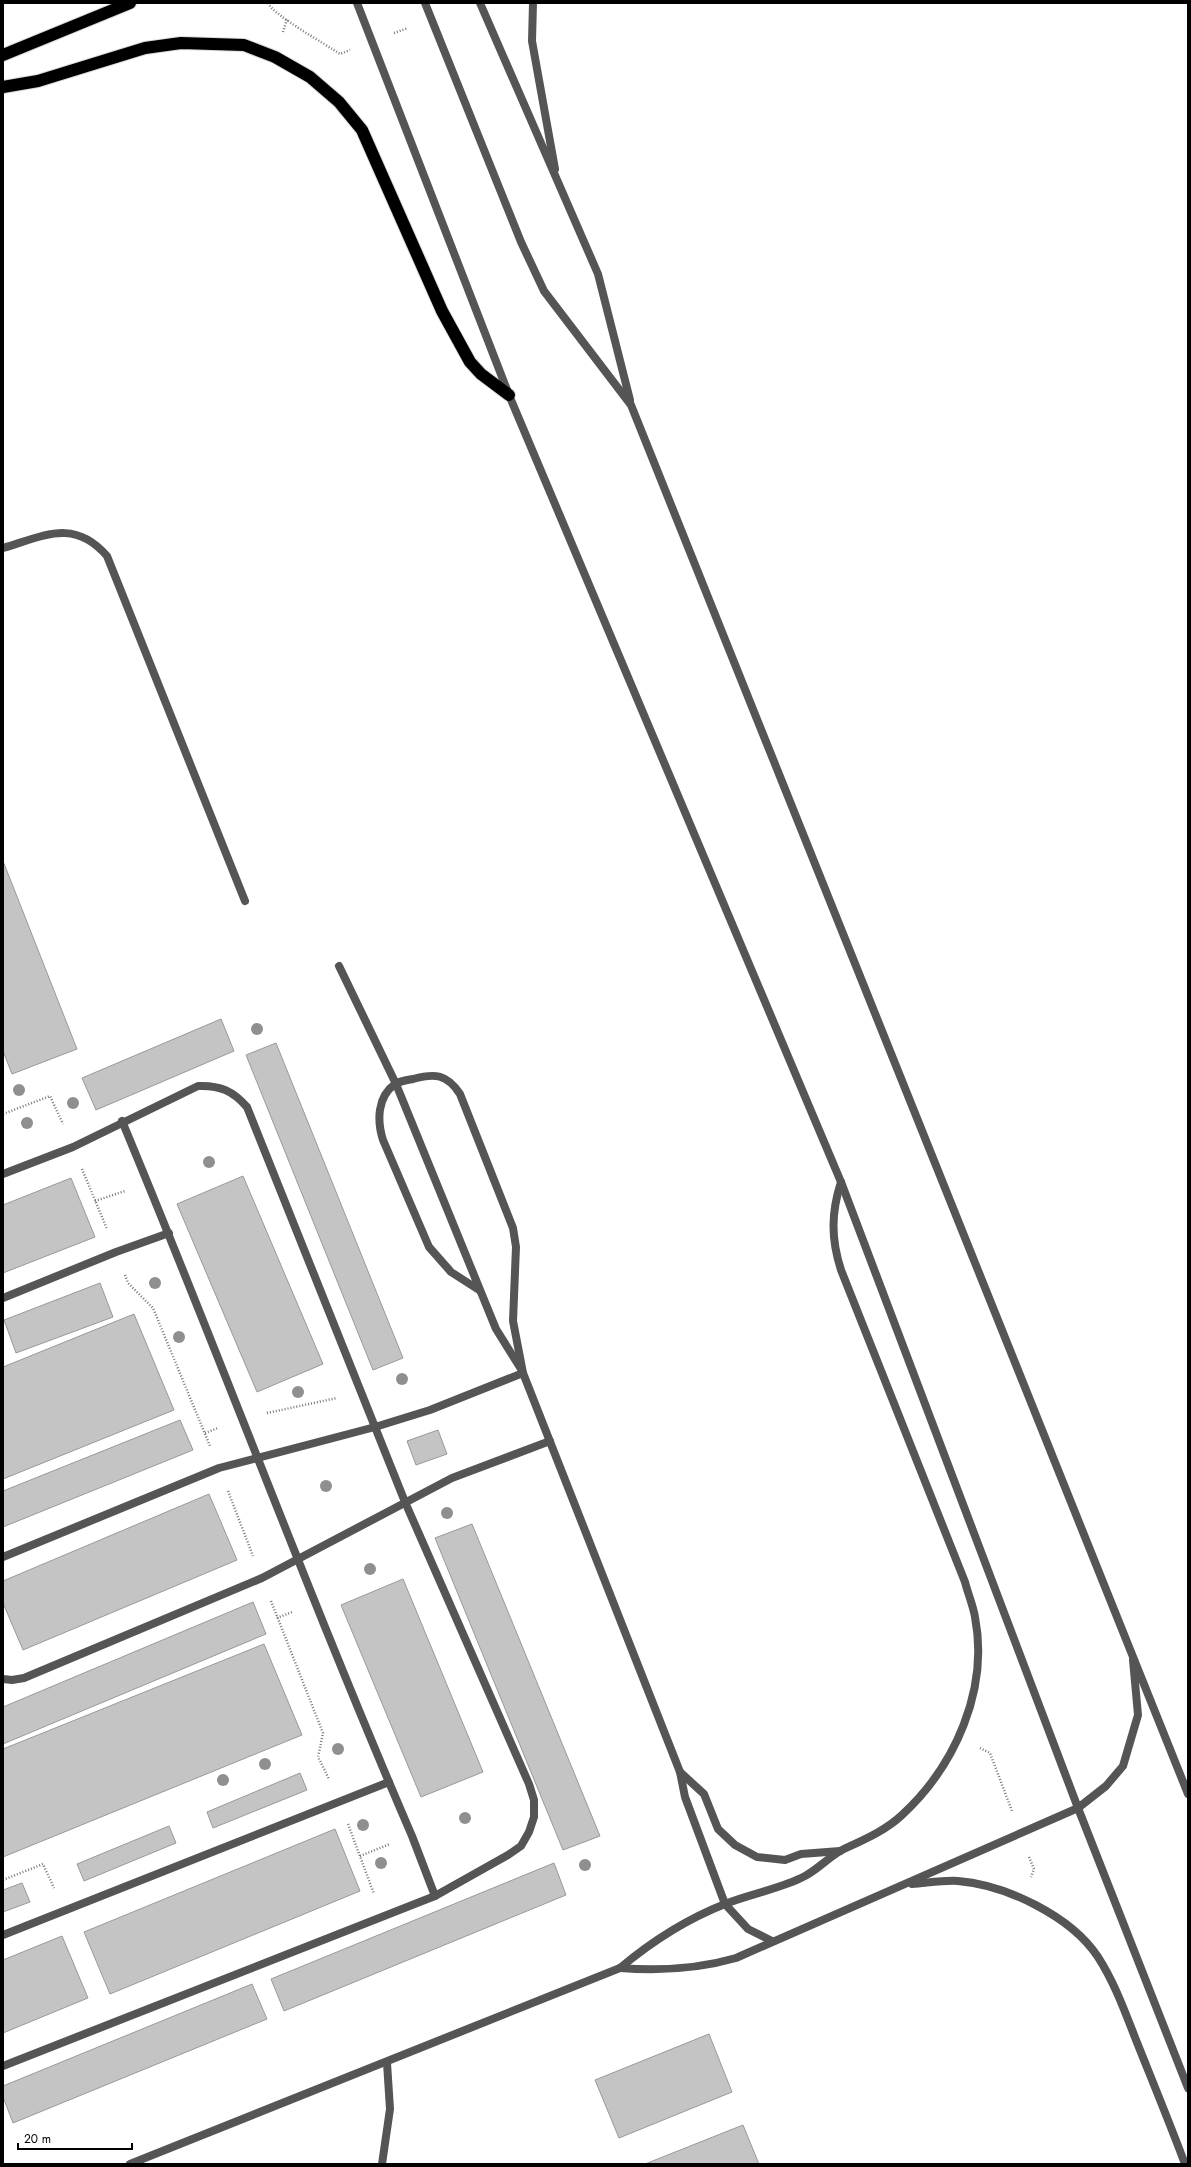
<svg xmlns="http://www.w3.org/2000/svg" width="1191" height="2167" viewBox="0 0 1191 2167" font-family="Jost,sans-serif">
	<rect width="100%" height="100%" fill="#fff"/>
	<g fill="#c4c4c4" stroke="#999">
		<path d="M3 861 77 1049 12 1074 3 1051Z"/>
		<path d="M221 1019 234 1051 96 1110 82 1078Z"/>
		<path d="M276 1043 403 1358 373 1370 246 1055Z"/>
		<path d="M243 1176 323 1364 257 1392 177 1204Z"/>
		<path d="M71 1178 95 1237 3 1273V1205Z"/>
		<path d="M100 1283 113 1317 16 1353 4 1320Z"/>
		<path d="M134 1314 174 1410 3 1479V1367Z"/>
		<path d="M180 1420 193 1450 3 1527V1491Z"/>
		<path d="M438 1430 447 1454 416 1465 407 1441Z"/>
		<path d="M209 1494 237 1560 23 1650 3 1603V1581Z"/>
		<path d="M472 1524 600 1836 563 1850 435 1538Z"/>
		<path d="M403 1579 483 1772 421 1797 341 1605Z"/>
		<path d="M253 1602 266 1634 3 1744V1707Z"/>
		<path d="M264 1644 302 1735 3 1857V1749Z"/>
		<path d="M300 1773 307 1790 213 1828 207 1812Z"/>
		<path d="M169 1826 176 1843 84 1881 77 1864Z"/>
		<path d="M335 1829 360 1891 110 1994 84 1932Z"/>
		<path d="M554 1863 566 1895 284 2011 271 1979Z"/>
		<path d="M22 1883 30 1902 3 1912V1890Z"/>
		<path d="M62 1936 88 1998 3 2033V1960Z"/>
		<path d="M252 1984 267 2019 13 2123 3 2097V2086Z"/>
		<path d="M709 2034 732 2092 619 2138 595 2080Z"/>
		<path d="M743 2125 759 2164H645Z"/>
	</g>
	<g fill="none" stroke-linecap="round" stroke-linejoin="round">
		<g stroke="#dbdbdb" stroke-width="14">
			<g id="highway">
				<path d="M3 55 130 3"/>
				<path d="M3 87 38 81 145 48 181 43 244 45 275 57 310 77 339 102 362 130 442 311 470 362 481 374 509 395"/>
			</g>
		</g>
		<g stroke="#777" stroke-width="2.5" stroke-dasharray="1 2" stroke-linecap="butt">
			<path d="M268 3C273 15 327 45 340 54L350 50"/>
			<path d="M283 32 287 19"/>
			<path d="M394 33 408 28"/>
			<path d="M3 1114 50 1096 63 1124"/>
			<path d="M82 1169 107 1229"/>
			<path d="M95 1201 125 1191"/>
			<path d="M125 1275 128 1283 153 1308 210 1446"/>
			<path d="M267 1413 337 1398"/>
			<path d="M205 1433 218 1428"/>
			<path d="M228 1491 253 1556"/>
			<path d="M271 1601 323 1733 318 1757 329 1779"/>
			<path d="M277 1618 292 1612"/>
			<path d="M980 1748 990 1753 1012 1811"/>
			<path d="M348 1824 374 1894"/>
			<path d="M360 1856 390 1844"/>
			<path d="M1029 1857 1034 1869 1031 1877"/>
			<path d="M3 1880 43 1864 54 1888"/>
		</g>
		<g stroke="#555" stroke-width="8">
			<path d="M3 548C44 536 74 518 107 556L245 901"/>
			<path d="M339 966 396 1084 496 1329 521 1369"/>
			<path d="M122 1121C221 1358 310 1600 412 1836L435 1896"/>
			<path d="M3 1174 73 1147 198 1086C220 1085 233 1091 247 1107L405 1502 529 1784 534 1800V1817L529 1832 521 1846 508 1855 435 1896 3 2066"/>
			<path d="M479 1290 451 1272 429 1247 383 1140C377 1121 377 1097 395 1084 400 1081 408 1080 413 1079 435 1073 447 1074 460 1094L513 1228 516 1247 513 1321 523 1373 680 1772 685 1797 725 1904 748 1929 772 1941"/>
			<path d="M3 1298 116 1252 169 1233"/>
			<path d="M3 1557 219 1468 375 1427 430 1410 523 1373"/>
			<path d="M3 1679 12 1680 24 1678 262 1578 452 1478 550 1441"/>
			<path d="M680 1772 704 1794 718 1829 735 1845 757 1857 785 1860 801 1854 840 1851"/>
			<path d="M912 1884C927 1883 943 1880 958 1881 1006 1885 1071 1916 1098 1957 1116 1985 1126 2015 1138 2045 1154 2085 1170 2124 1185 2164"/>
			<path d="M3 1935 389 1782"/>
			<path d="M620 1968C659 1971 698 1969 736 1958L1078 1808 1106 1786 1123 1766 1138 1715 1133 1660"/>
			<path d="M130 2164 620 1968C651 1942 687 1919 725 1904 750 1894 783 1888 805 1876 818 1869 829 1857 842 1850 863 1840 885 1831 902 1815 955 1766 989 1690 975 1617 973 1605 968 1594 965 1582L841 1270C831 1239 831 1213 841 1182"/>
			<path d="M382 2164 390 2109 387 2063"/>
		</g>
		<g stroke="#555" stroke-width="8">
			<path d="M357 3 509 395 841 1182 1078 1808 1188 2088"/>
			<path d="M425 3 521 242 544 291 631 405 1188 1794"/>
			<path d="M480 3 598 274 630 400"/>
			<path d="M533 3 532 41 555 169"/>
		</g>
		<use href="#highway" stroke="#000" stroke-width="12"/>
	</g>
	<g fill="#8f8f8f">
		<circle cx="257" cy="1029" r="6"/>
		<circle cx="19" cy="1090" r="6"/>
		<circle cx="73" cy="1103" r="6"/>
		<circle cx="27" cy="1123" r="6"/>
		<circle cx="209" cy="1162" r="6"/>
		<circle cx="155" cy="1283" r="6"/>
		<circle cx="179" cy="1337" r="6"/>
		<circle cx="402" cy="1379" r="6"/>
		<circle cx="298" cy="1392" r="6"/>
		<circle cx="326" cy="1486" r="6"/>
		<circle cx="447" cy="1513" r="6"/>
		<circle cx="370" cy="1569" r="6"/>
		<circle cx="338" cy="1749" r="6"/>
		<circle cx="265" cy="1764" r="6"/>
		<circle cx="223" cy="1780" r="6"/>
		<circle cx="465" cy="1818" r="6"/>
		<circle cx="363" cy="1825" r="6"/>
		<circle cx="381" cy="1863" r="6"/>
		<circle cx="585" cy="1865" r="6"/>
	</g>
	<rect width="1191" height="2167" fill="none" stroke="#000000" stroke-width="8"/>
	<path d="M18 2143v6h114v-6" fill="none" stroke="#000000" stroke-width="2"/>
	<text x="24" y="2143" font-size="12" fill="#000000" stroke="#ffffff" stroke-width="3" paint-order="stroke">20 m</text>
</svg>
